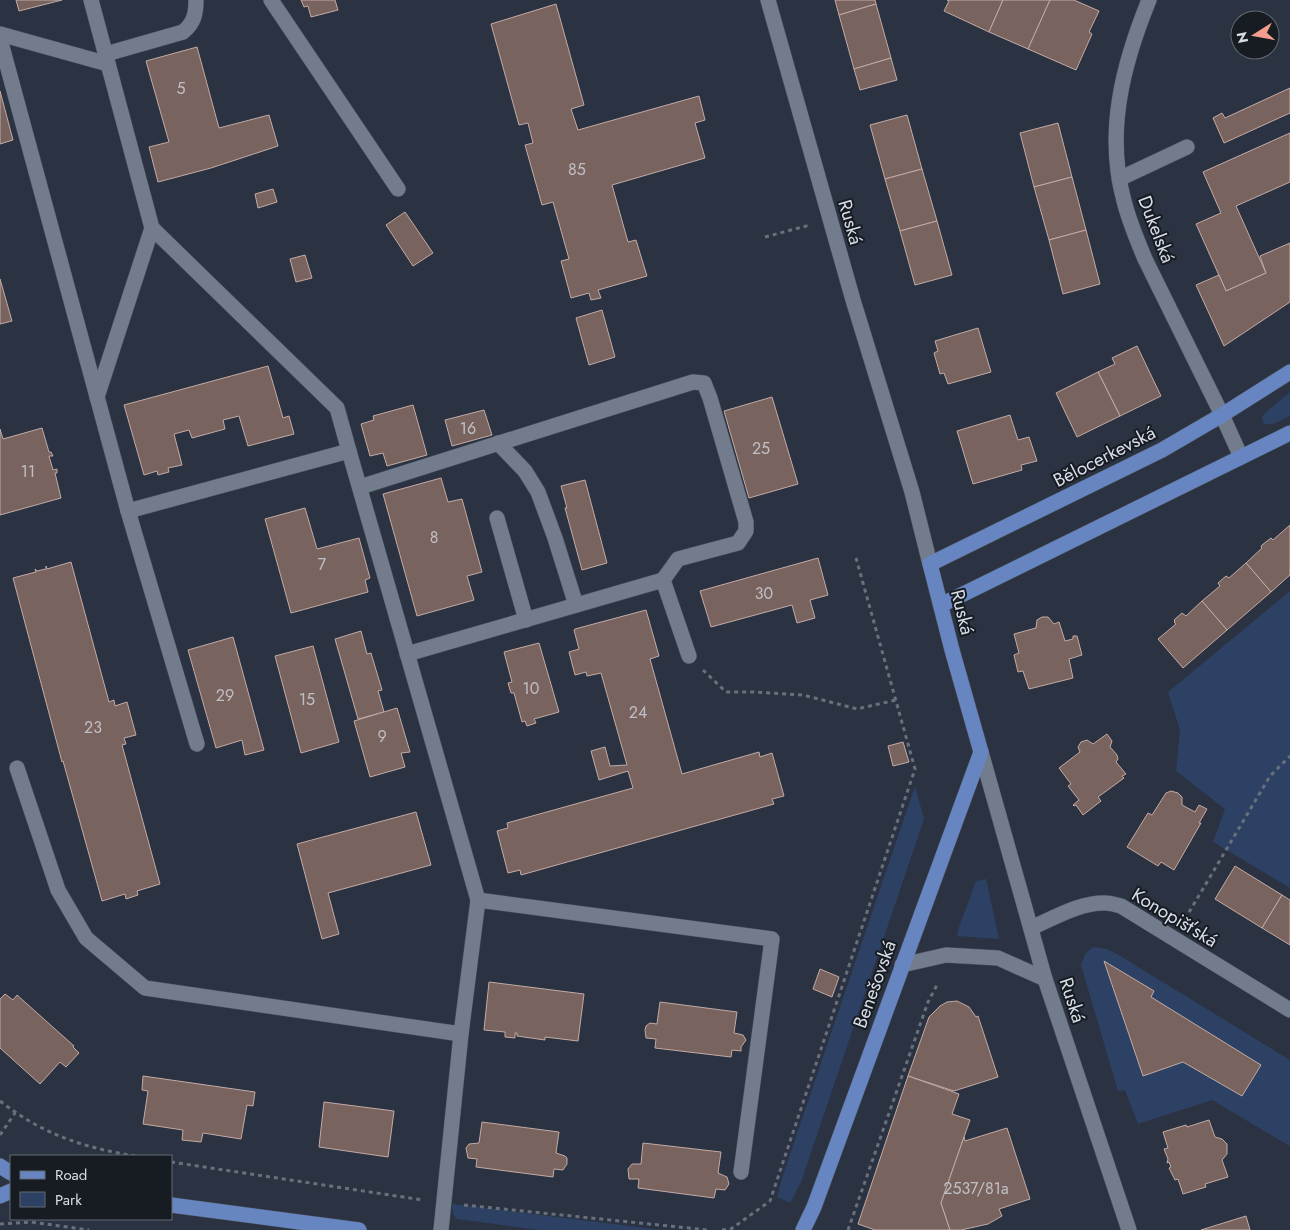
<svg xmlns="http://www.w3.org/2000/svg" width="1290" height="1230" viewBox="0 0 1290 1230" font-family="Jost,sans-serif">
	<rect width="100%" height="100%" fill="#2b3342"/>
	<g fill="#2d4165" fill-rule="evenodd">
		<path d="M1290 392V416L1273 424H1264L1262 417 1265 413Z"/>
		<path d="M1290 591V888L1213 842 1225 809 1176 771 1180 730 1168 692Z"/>
		<path d="M915 786 924 819 801 1182 790 1203 777 1197 783 1175Z"/>
		<path d="M986 879 999 939 958 936 957 933 976 881Z"/>
		<path d="M1093 947 1107 949 1117 954 1290 1060V1146L1212 1100 1138 1124 1125 1090 1118 1091 1081 965 1085 954ZM1105 962 1151 997 1261 1065 1242 1096 1183 1062 1143 1076Z"/>
		<path d="M452 1204 662 1230H540L457 1219 453 1214Z"/>
	</g>
	<g fill="#79635e" stroke="#c3aba6">
		<path d="M16 0H62L19 11Z"/>
		<path d="M301 0H335L338 10 311 17 308 6 304 7Z"/>
		<path d="M835 0H875L876 4 839 15Z"/>
		<path d="M947 0H1003L989 32 944 11 949 1Z"/>
		<path d="M1003 0H1050L1028 49 989 32Z"/>
		<path d="M1050 0H1074L1099 11 1089 32 1092 34 1076 70 1028 49Z"/>
		<path d="M556 4 584 105 571 109 578 130 699 96 705 120 695 123 705 158 612 185 628 242 636 240 647 276 598 290 601 298 591 300 589 293 571 298 561 261 569 259 553 202 542 205 525 145 533 143 528 123 519 125 491 24Z"/>
		<path d="M876 4 891 58 854 69 839 15Z"/>
		<path d="M197 47 219 128 269 115 278 146 211 168 158 182 149 147 169 142 146 61Z"/>
		<path d="M891 58 897 80 860 90 854 69Z"/>
		<path d="M1290 88V113L1224 143 1213 118 1222 113 1225 118Z"/>
		<path d="M0 91 13 140 0 144Z"/>
		<path d="M907 115 922 169 885 179 870 125Z"/>
		<path d="M1058 123 1072 177 1034 187 1020 133Z"/>
		<path d="M1290 133V182L1236 206 1266 273 1226 291 1196 224 1221 213 1203 172Z"/>
		<path d="M922 169 937 221 900 231 885 179Z"/>
		<path d="M1072 177 1086 230 1049 240 1034 187Z"/>
		<path d="M273 189 277 202 258 208 255 194Z"/>
		<path d="M405 212 433 253 413 266 386 225Z"/>
		<path d="M937 221 952 275 915 285 900 231Z"/>
		<path d="M1086 230 1100 284 1063 294 1049 240Z"/>
		<path d="M1290 243V302L1224 346 1196 285 1219 275 1226 291 1266 273 1260 256Z"/>
		<path d="M305 255 312 278 296 282 290 259Z"/>
		<path d="M0 279 12 321 0 324Z"/>
		<path d="M602 310 615 357 589 365 576 318Z"/>
		<path d="M978 328 991 372 948 384 944 373 940 374 934 353 938 351 935 341Z"/>
		<path d="M1137 346 1161 396 1120 416 1098 372 1115 364 1112 358Z"/>
		<path d="M268 366 283 418 289 416 294 434 248 446 239 416 223 420 225 429 192 438 189 430 174 434 182 465 168 468 169 472 158 475 157 471 144 475 124 405Z"/>
		<path d="M1098 372 1120 416 1077 437 1056 393Z"/>
		<path d="M772 397 798 484 749 498 724 411Z"/>
		<path d="M413 405 427 455 387 466 383 453 370 456 361 424 374 420 373 416Z"/>
		<path d="M484 410 492 435 452 446 445 420Z"/>
		<path d="M1010 415 1018 440 1029 437 1037 461 1021 465 1022 470 973 484 957 431Z"/>
		<path d="M42 428 49 452H51L53 456H49L53 470 57 469V473H55L61 498 0 515V429L3 439Z"/>
		<path d="M441 478 448 502 462 499 482 572 467 576 474 600 417 616 383 494Z"/>
		<path d="M585 480 607 563 582 570 565 508H567L561 486Z"/>
		<path d="M305 508 317 549 359 538 370 578 365 580 368 592 291 613 265 519Z"/>
		<path d="M1290 525V575L1271 592 1246 563 1262 548 1261 547 1262 545 1271 538 1273 540Z"/>
		<path d="M818 558 828 595 810 600 815 618 797 623 792 605 711 627 700 591Z"/>
		<path d="M71 562 109 702 114 700 115 706 127 702 136 735 124 738 126 744 122 745 160 884 137 891 138 895 126 899 125 894 102 901 63 761 62 762 13 578 36 572 35 569 37 571 46 569V566L47 569Z"/>
		<path d="M1246 563 1271 592 1227 630 1202 601 1220 586 1218 583 1226 576 1229 578Z"/>
		<path d="M1202 601 1227 630 1183 668 1158 639 1176 624 1174 622 1175 621 1174 620 1182 613 1186 616Z"/>
		<path d="M646 610 659 656 650 659 682 774 759 752 760 757 772 753 784 796 772 799 774 804 521 875 520 870 508 873 497 831 508 828 507 823 633 788 628 771 599 780 591 751 605 747 610 766 627 765 601 673 587 676 586 672 575 675 569 652 579 649 574 630 575 629Z"/>
		<path d="M1042 617H1048L1054 624 1059 622 1065 641 1073 639V636H1077L1082 655 1069 659 1073 678 1029 689 1023 671 1018 672 1014 655 1019 653 1014 634 1036 628 1037 620Z"/>
		<path d="M361 631 367 654 371 653 382 690 378 691 384 712 358 719 335 639Z"/>
		<path d="M233 637 264 750 245 755 242 740 216 748 188 650Z"/>
		<path d="M539 643 559 712 534 719 536 723 527 726 525 721 522 722 514 693H511L508 683 512 682 504 652Z"/>
		<path d="M313 646 339 742 301 753 275 656Z"/>
		<path d="M397 708 410 752 401 753 405 767 370 777 354 721Z"/>
		<path d="M1107 734 1112 741 1110 747 1117 755 1118 759 1116 762 1126 774 1122 776 1124 778 1098 797 1101 801 1083 815 1076 805 1074 806 1073 805 1079 800 1068 786 1071 784 1059 768 1080 752 1078 747 1081 742 1087 740 1093 744Z"/>
		<path d="M903 742 909 762 893 766 888 746Z"/>
		<path d="M1171 791 1178 793 1182 797V805L1195 812 1199 805 1207 809 1199 823H1201L1174 870 1161 862 1158 866 1127 847 1148 813 1152 815 1166 793Z"/>
		<path d="M416 812 431 865 328 893 339 934 322 939 297 844Z"/>
		<path d="M1235 866 1282 895 1262 928 1215 899Z"/>
		<path d="M1282 895 1290 900V945L1262 928Z"/>
		<path d="M1104 961 1154 991 1151 997 1261 1065 1242 1096 1183 1062 1143 1076Z"/>
		<path d="M820 969 839 977 832 997 813 989Z"/>
		<path d="M489 982 584 994 578 1041 545 1037V1040L517 1036V1033H515V1038L505 1037V1032L484 1030Z"/>
		<path d="M5 994 13 1000 17 995 74 1046 73 1047 79 1053 66 1067 60 1062 40 1084 0 1048V999Z"/>
		<path d="M957 1001 969 1007 976 1017 978 1016 998 1077 954 1091 908 1076 929 1017 940 1006 947 1002Z"/>
		<path d="M660 1002 737 1012 734 1033 743 1035 746 1040 741 1047V1051L732 1050 731 1057 655 1048 656 1039 646 1038 645 1030 646 1026 650 1023 657 1024Z"/>
		<path d="M143 1076 255 1092 253 1106 247 1105 241 1139 203 1133 201 1142 182 1140 183 1130 143 1124 148 1091 142 1090Z"/>
		<path d="M908 1076 959 1094 952 1114 970 1120 941 1203 950 1230H875L858 1224Z"/>
		<path d="M324 1102 394 1111 388 1157 319 1147Z"/>
		<path d="M1209 1120 1215 1137 1222 1139 1227 1144V1154L1222 1160 1228 1177 1205 1184 1206 1187 1183 1194 1178 1179 1175 1180 1169 1168 1171 1167 1169 1162 1167 1163 1168 1159 1164 1149 1168 1148 1163 1132 1186 1125 1187 1127Z"/>
		<path d="M482 1122 559 1132 556 1153 565 1156 567 1158V1164L563 1170 554 1169 553 1177 476 1167 477 1159 468 1158 466 1148 469 1144 479 1143Z"/>
		<path d="M1007 1128 1030 1199 999 1209 1002 1216 988 1224 961 1230H950L941 1203 964 1137 965 1141Z"/>
		<path d="M643 1143 721 1152 718 1173 727 1177 729 1184 725 1190 716 1189 714 1198 638 1188 639 1179H629L628 1169 632 1164H641Z"/>
		<path d="M1246 1216 1250 1230H1201Z"/>
	</g>
	<g fill="none" stroke-linecap="round" stroke-linejoin="round">
		<g stroke="#4a525e" stroke-width="16">
			<g id="minor">
				<path d="M91 0 152 228 337 408 349 451"/>
				<path d="M271 0 398 189"/>
				<path d="M768 0 853 300 912 492 930 564"/>
				<path d="M1149 0C1123 64 1105 132 1124 201 1129 221 1137 240 1145 259L1222 415 1241 457"/>
				<path d="M0 34 108 64"/>
				<path d="M0 39 128 511 197 744"/>
				<path d="M106 54 183 32C194 23 196 14 196 0"/>
				<path d="M1119 179 1187 147"/>
				<path d="M97 397 152 228"/>
				<path d="M498 443 525 471 538 492 555 538 576 605"/>
				<path d="M360 487 693 382 704 383 710 398 746 522V531L738 543 678 559 663 580"/>
				<path d="M128 511 349 451 478 900"/>
				<path d="M497 518 526 620"/>
				<path d="M407 654 663 580 689 656"/>
				<path d="M981 752 1045 979 1129 1230"/>
				<path d="M17 768 58 890 86 938 145 988 461 1034"/>
				<path d="M1031 928C1054 918 1080 902 1106 903 1111 903 1116 905 1121 906L1290 1010"/>
				<path d="M902 965 946 955 998 958 1045 979"/>
				<path d="M441 1230 461 1034 478 900 772 939 741 1172"/>
			</g>
		</g>
		<g stroke="#4a525e" stroke-width="16">
			<g id="major">
				<path d="M941 605 1290 433"/>
				<path d="M0 1166 11 1173"/>
				<path d="M0 1196 11 1191"/>
				<path d="M171 1205 359 1230"/>
				<path d="M803 1230 814 1207 981 752 952 650 930 564 1162 450 1222 415 1290 372"/>
			</g>
		</g>
		<g stroke="#69707d" stroke-width="3" stroke-dasharray="4 4" stroke-linecap="butt">
			<path d="M765 237 810 225"/>
			<path d="M703 670 726 692H755L803 695 857 709 896 700"/>
			<path d="M1185 919 1270 776 1290 756"/>
			<path d="M0 1101C42 1134 84 1148 136 1156"/>
			<path d="M0 1135 15 1113"/>
			<path d="M171 1162 423 1200"/>
			<path d="M464 1205 708 1230"/>
			<path d="M0 1224 31 1222 89 1230"/>
			<path d="M722 1230 731 1229 770 1201 915 769 856 558"/>
			<path d="M848 1230 928 1002 937 985"/>
		</g>
		<use href="#minor" stroke="#727c8d" stroke-width="15"/>
		<use href="#major" stroke="#6786c1" stroke-width="15"/>
	</g>
	<g text-anchor="middle" stroke-width="4" stroke-linejoin="round" paint-order="stroke">
		<g font-size="16" fill="#c0bfc6">
			<text x="181" y="94">5</text>
			<text x="577" y="175">85</text>
			<text x="468" y="434">16</text>
			<text x="761" y="454">25</text>
			<text x="28" y="477">11</text>
			<text x="434" y="543">8</text>
			<text x="322" y="570">7</text>
			<text x="764" y="599">30</text>
			<text x="531" y="694">10</text>
			<text x="225" y="701">29</text>
			<text x="307" y="705">15</text>
			<text x="638" y="718">24</text>
			<text x="93" y="733">23</text>
			<text x="382" y="742">9</text>
			<text x="976" y="1194">2537/81a</text>
		</g>
		<g font-size="19" fill="#d8dee8" stroke="#171b22">
			<text transform="translate(851 222) rotate(74)" y="7">Ruská</text>
			<text transform="translate(1157 229) rotate(69)" y="7">Dukelská</text>
			<text transform="translate(1104 456) rotate(-27)" y="7">Bělocerkevská</text>
			<text transform="translate(963 612) rotate(76)" y="7">Ruská</text>
			<text transform="translate(1175 917) rotate(31)" y="7">Konopišťská</text>
			<text transform="translate(874 984) rotate(-70)" y="7">Benešovská</text>
			<text transform="translate(1073 1000) rotate(72)" y="7">Ruská</text>
		</g>
	</g>
	<rect x="10" y="1155" width="162" height="65" fill="#171b22" stroke="#646971"/>
	<rect x="20" y="1171" width="25" height="8" fill="#6786c1" stroke="#646971"/>
	<text x="55" y="1180" font-size="15" fill="#d8dee8">Road</text>
	<rect x="20" y="1192" width="25" height="15" fill="#2d4165" stroke="#646971"/>
	<text x="55" y="1205" font-size="15" fill="#d8dee8">Park</text>
	<g transform="translate(1255 35) rotate(259)"><circle r="24" fill="#171b22" stroke="#646971"/>
	<path d="M0-4L9 19L0 12L-9 19Z" fill="#f49d8c"/>
	<text y="-8" font-size="14" font-weight="bold" text-anchor="middle" fill="#d8dee8">N</text>
	</g>
</svg>
